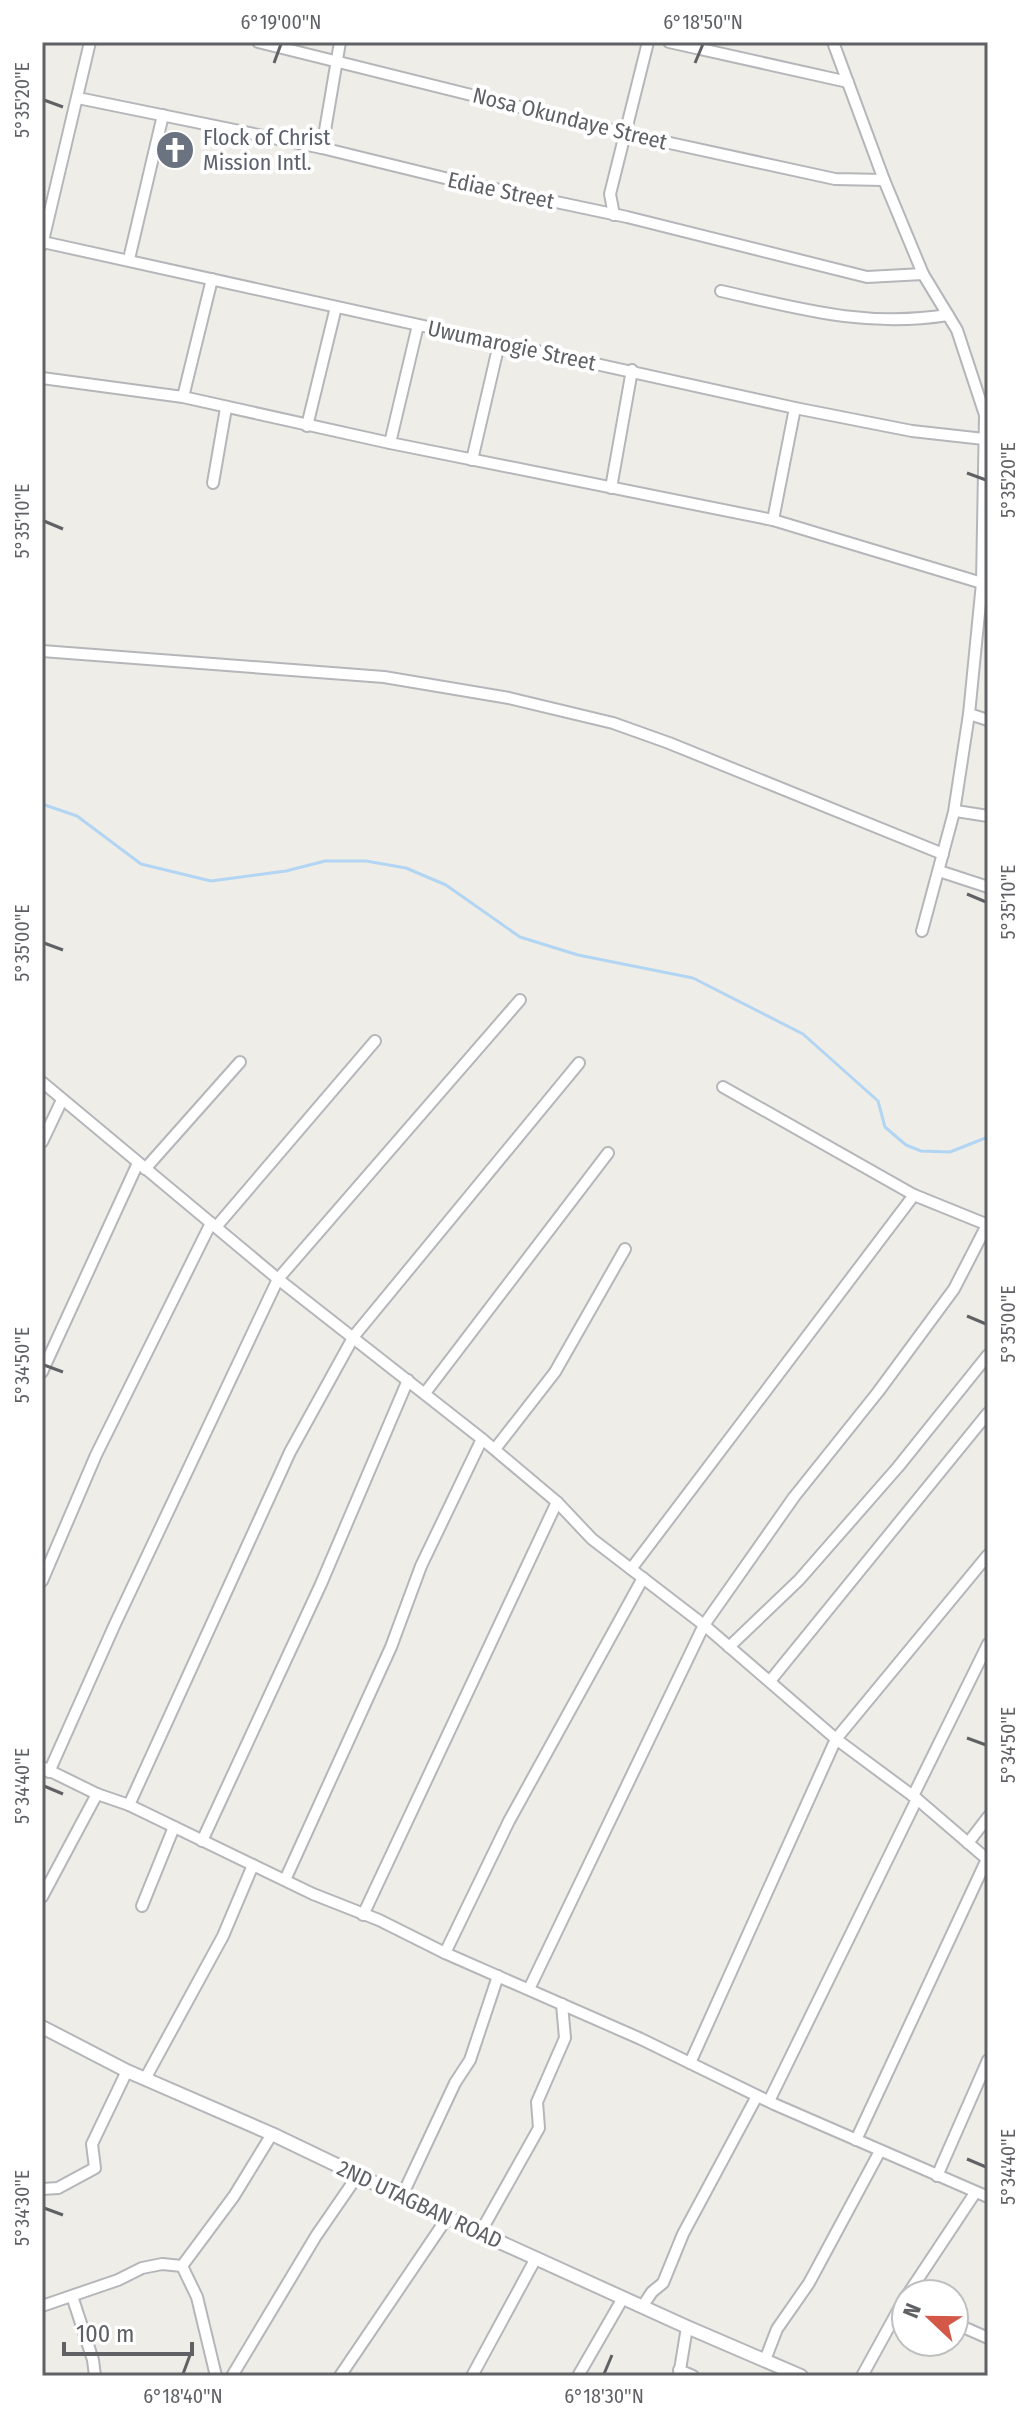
<svg xmlns="http://www.w3.org/2000/svg" width="1030" height="2418" viewBox="0 0 1030 2418" font-family="'Fira Sans Condensed',sans-serif">
	<rect width="100%" height="100%" fill="#efede7"/>
	<g fill="none" stroke-linecap="round" stroke-linejoin="round">
		<path stroke="#b2d5f4" stroke-width="3" d="M42 804 77 816 141 864 211 881 286 871 325 861H366L406 868 446 885 520 937 578 955 693 978 803 1034 878 1101 885 1127 906 1145 921 1151 950 1152 988 1137"/>
		<g stroke="#b4b6ba" stroke-width="14">
			<g id="minor">
				<path d="M258 42 624 133 835 179 884 180"/>
				<path d="M669 42 848 82"/>
				<path d="M833 42 884 180 923 274 957 330 985 415 982 583 969 714 954 812 922 931"/>
				<path d="M78 98 322 148 457 181 627 217 867 277 923 274"/>
				<path d="M322 148 340 42"/>
				<path d="M614 215 610 194 648 42"/>
				<path d="M43 242 795 408 912 431 984 439"/>
				<path d="M42 245 90 42"/>
				<path d="M129 259 163 115"/>
				<path d="M721 291C800 309 866 328 948 315"/>
				<path d="M42 378 183 397 390 443 773 520 982 583"/>
				<path d="M183 397 212 279"/>
				<path d="M307 426 336 307"/>
				<path d="M390 443 418 325"/>
				<path d="M472 460 499 344"/>
				<path d="M213 483 226 408"/>
				<path d="M611 488 632 370"/>
				<path d="M773 520 795 408"/>
				<path d="M42 651 384 677 509 698 613 723 669 743 943 854"/>
				<path d="M969 714 988 720"/>
				<path d="M956 811 988 816"/>
				<path d="M939 871 988 887"/>
				<path d="M42 1082 278 1279 482 1439 557 1502 592 1539 704 1625 836 1739 917 1799 988 1860"/>
				<path d="M723 1087 914 1195 988 1225"/>
				<path d="M42 1142 62 1100"/>
				<path d="M145 1169 240 1062"/>
				<path d="M216 1227 375 1041"/>
				<path d="M42 1372 138 1163"/>
				<path d="M425 1393 608 1153"/>
				<path d="M495 1449 555 1372 625 1249"/>
				<path d="M631 1569 914 1195"/>
				<path d="M42 1581 96 1455 211 1223"/>
				<path d="M729 1647 799 1580 898 1467 988 1355"/>
				<path d="M770 1681 988 1413"/>
				<path d="M42 1767 97 1794 129 1805 313 1894 379 1920 445 1953 641 2039 774 2104 988 2197"/>
				<path d="M49 1772 115 1624 278 1279 520 1000"/>
				<path d="M913 1796 988 1644"/>
				<path d="M129 1805 290 1452 354 1336 579 1063"/>
				<path d="M202 1841 321 1584 408 1380"/>
				<path d="M968 1843 988 1817"/>
				<path d="M285 1880 391 1647 421 1566 482 1439"/>
				<path d="M42 1897 97 1794"/>
				<path d="M142 1906 174 1827"/>
				<path d="M363 1915 557 1502"/>
				<path d="M445 1953 509 1821 643 1578"/>
				<path d="M529 1989 704 1625 794 1497 878 1392 954 1289 987 1225"/>
				<path d="M690 2063 836 1739 988 1555"/>
				<path d="M145 2079 223 1936 253 1865"/>
				<path d="M769 2101 917 1799"/>
				<path d="M856 2140 987 1859"/>
				<path d="M937 2176 988 2060"/>
				<path d="M42 2189 58 2188 95 2168 92 2144 127 2071"/>
				<path d="M402 2196 455 2083 470 2060 498 1976"/>
				<path d="M480 2233 539 2128 537 2102 565 2038 562 2004"/>
				<path d="M182 2266 197 2297 216 2376"/>
				<path d="M908 2294 975 2193"/>
				<path d="M72 2296 93 2360 95 2376"/>
				<path d="M42 2306 118 2280 142 2268 162 2264 182 2266 234 2196 272 2134"/>
				<path d="M642 2307 652 2292 663 2283 683 2234 757 2096"/>
				<path d="M954 2323 988 2338"/>
				<path d="M765 2360 777 2329 809 2283 880 2151"/>
				<path d="M679 2370 693 2376"/>
				<path d="M232 2376 316 2236 358 2175"/>
				<path d="M340 2376 447 2218"/>
				<path d="M472 2376 536 2258"/>
				<path d="M578 2376 623 2298"/>
				<path d="M679 2376 687 2327"/>
				<path d="M862 2376 906 2296"/>
			</g>
		</g>
		<g stroke="#b4b6ba" stroke-width="16">
			<path id="tertiary" d="M42 2027 127 2071 272 2134 447 2218 687 2327 801 2376"/>
		</g>
		<use href="#minor" stroke="#fff" stroke-width="10"/>
		<use href="#tertiary" stroke="#fff" stroke-width="12"/>
	</g>
	<path fill="none" stroke="#5f6165" stroke-width="3" d="M274 63 281 44M695 63 703 44M44 100 63 107M967 473 986 480M44 521 63 529M967 894 986 902M44 943 63 950M967 1316 986 1324M44 1365 63 1372M967 1738 986 1745M44 1786 63 1794M967 2159 986 2167M44 2208 63 2215M183 2374 190 2355M604 2374 612 2355"/>
	<defs>
		<g id="church-disc" transform="scale(2)"><circle r="9.5" fill="#6b7280" stroke="#fff"/><path d="M-1.2-6h2.4v3.5h3.3v2.4h-3.3V6h-2.4V-.1h-3.3v-2.4h3.3Z" fill="#fff"/></g>
	</defs>
	<g fill-rule="evenodd">
		<use href="#church-disc" x="175" y="150"/>
	</g>
	<g text-anchor="middle" stroke-width="8" stroke-linejoin="round" paint-order="stroke">
		<g font-size="22" fill="#5f6165" stroke="#fff">
			<text transform="translate(570 118) rotate(14)" y="8">Nosa Okundaye Street</text>
			<text transform="translate(501 190) rotate(12)" y="8">Ediae Street</text>
			<text transform="translate(512 345) rotate(12)" y="8">Uwumarogie Street</text>
			<text transform="translate(420 2204) rotate(25)" y="8">2ND UTAGBAN ROAD</text>
		</g>
		<g font-size="22" fill="#5b616d" stroke="#fff" text-anchor="start">
			<text x="203" y="145">Flock of Christ<tspan x="203" dy="25">Mission Intl.</tspan></text>
		</g>
	</g>
	<rect width="1030" height="2418" fill="none" stroke="#ffffff" stroke-width="88"/>
	<g transform="translate(930 2318) rotate(292)"><circle r="38" fill="#ffffff" stroke="#bfc0c1" stroke-width="2"/>
	<path d="M0-6L14 30L0 20L-14 30Z" fill="#d45848"/>
	<text y="-12" font-size="22" font-weight="bold" text-anchor="middle" fill="#5f6165">N</text>
	</g>
	<path d="M64 2342v12h128v-12" fill="none" stroke="#5f6165" stroke-width="4"/>
	<text x="76" y="2342" font-size="24" fill="#5f6165" stroke="#ffffff" stroke-width="6" paint-order="stroke">100 m</text>
	<rect x="44" y="44" width="942" height="2330" fill="none" stroke="#5f6165" stroke-width="3"/>
	<g font-size="20" text-anchor="middle" fill="#5f6165">
		<text x="281" y="29">6°19'00"N</text>
		<text x="703" y="29">6°18'50"N</text>
		<text transform="translate(22 100) rotate(-90)" y="7">5°35'20"E</text>
		<text transform="translate(1008 480) rotate(-90)" y="7">5°35'20"E</text>
		<text transform="translate(22 521) rotate(-90)" y="7">5°35'10"E</text>
		<text transform="translate(1008 902) rotate(-90)" y="7">5°35'10"E</text>
		<text transform="translate(22 943) rotate(-90)" y="7">5°35'00"E</text>
		<text transform="translate(1008 1324) rotate(-90)" y="7">5°35'00"E</text>
		<text transform="translate(22 1365) rotate(-90)" y="7">5°34'50"E</text>
		<text transform="translate(1008 1745) rotate(-90)" y="7">5°34'50"E</text>
		<text transform="translate(22 1786) rotate(-90)" y="7">5°34'40"E</text>
		<text transform="translate(1008 2167) rotate(-90)" y="7">5°34'40"E</text>
		<text transform="translate(22 2208) rotate(-90)" y="7">5°34'30"E</text>
		<text x="183" y="2403">6°18'40"N</text>
		<text x="604" y="2403">6°18'30"N</text>
	</g>
</svg>
